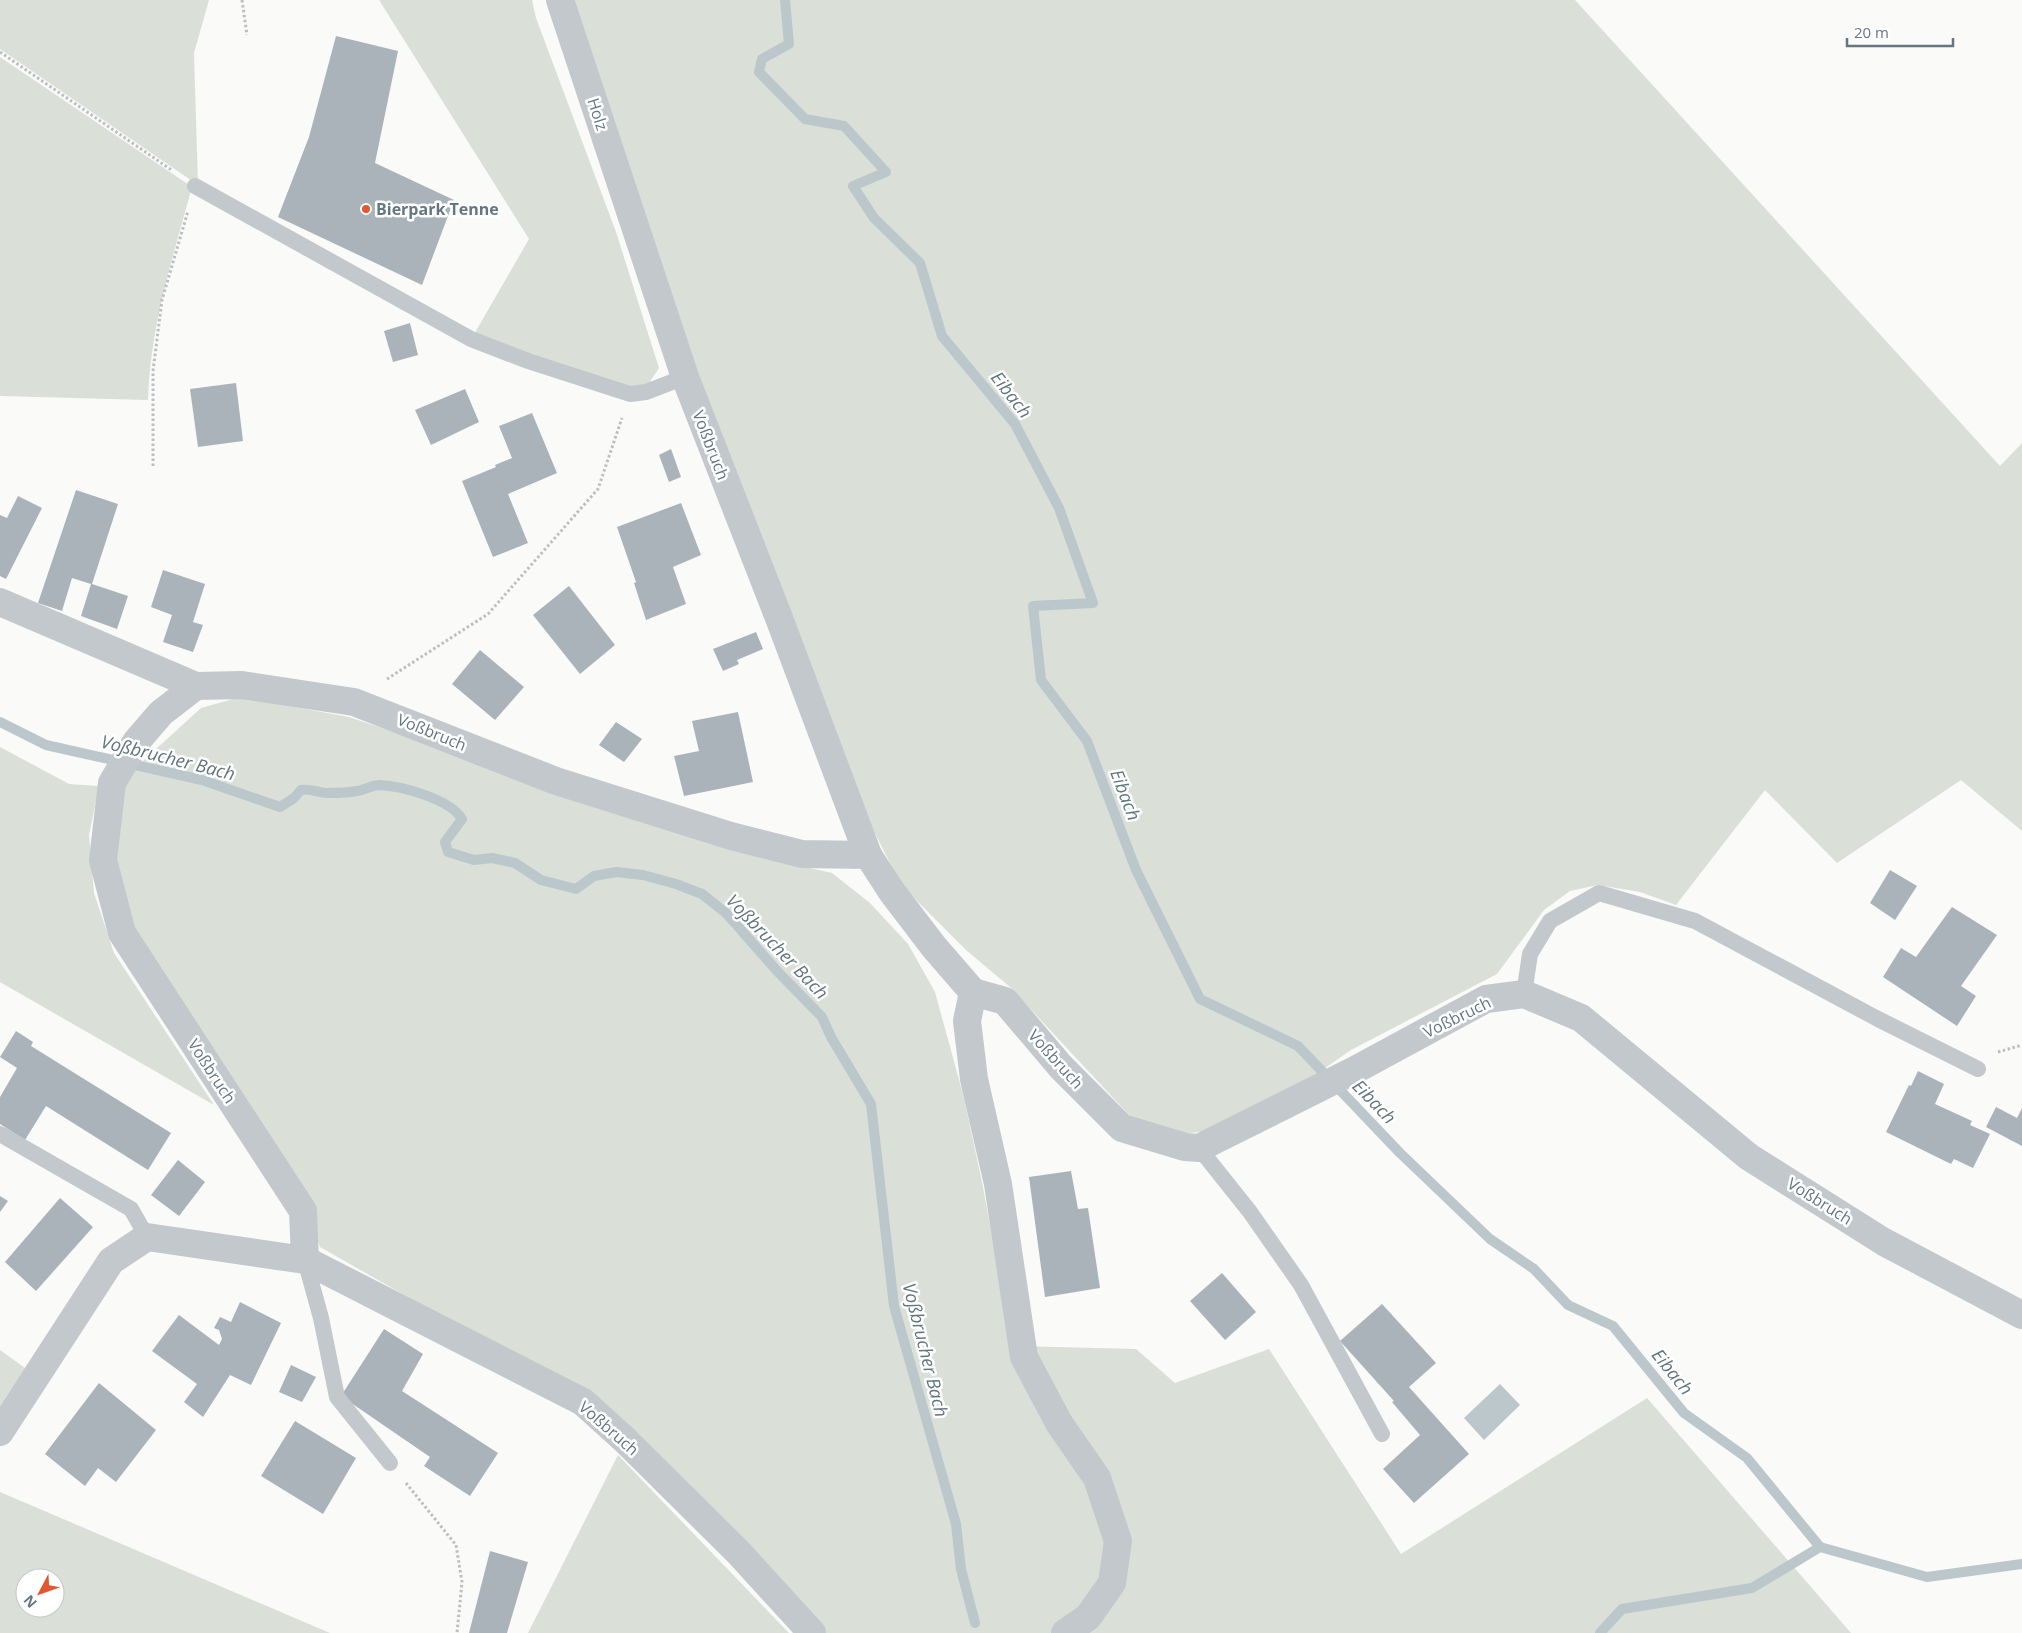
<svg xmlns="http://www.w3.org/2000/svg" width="2022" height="1633" viewBox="0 0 2022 1633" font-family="'Open Sans',sans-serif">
	<rect width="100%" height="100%" fill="#fafaf8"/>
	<g fill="#dadfd7" fill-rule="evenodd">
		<path d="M0 0H209L194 53 198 185 0 49Z"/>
		<path d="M379 0H532L536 18 616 232 659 368 647 386 632 389 473 336 529 239Z"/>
		<path d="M567 0H1575L2000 466 2022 443V831L1961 780 1837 863 1765 790 1676 905 1640 892 1598 885 1570 891 1544 910 1497 974 1351 1050 1253 1118 1224 1130 1178 1134 1130 1116 1010 987 966 950 902 886 869 822 693 371Z"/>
		<path d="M0 57 192 187C173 257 150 326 148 400L0 396Z"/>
		<path d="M240 697 349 717 792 864 832 873 870 903 908 944 935 992 964 1098 983 1187 1012 1346 1136 1349 1175 1383 1269 1349 1401 1554 1647 1398 1851 1633H819L587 1399 320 1247 308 1211 129 933 110 863 116 796 132 771 201 708Z"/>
		<path d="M0 747 69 784 99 786 89 835 94 893 114 953 214 1105 0 982Z"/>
		<path d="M0 1350 25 1368 0 1406Z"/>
		<path d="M618 1455 789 1633H528Z"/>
		<path d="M0 1492 330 1633H0ZM25 1578H55V1608H25Z"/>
	</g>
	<path fill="#bbc7cb" d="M1500 1384 1520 1405 1484 1440 1464 1418Z"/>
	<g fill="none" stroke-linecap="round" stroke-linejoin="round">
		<g stroke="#bbc7cb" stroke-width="10">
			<path d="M785 0 789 44 762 59 759 72 805 119 844 126 886 172 853 186 874 218 920 263 942 336 1015 424 1059 508 1093 603 1033 606 1041 680 1087 741 1136 870 1200 999 1298 1046 1400 1153 1490 1239 1534 1269 1568 1305 1613 1326 1684 1413 1747 1458 1820 1547"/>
			<path d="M0 722 46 745 202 780 280 807 294 798 301 790C311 788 317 793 327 793 336 793 348 793 357 791 365 790 372 785 379 785 402 786 450 799 462 819L445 842 448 852 474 860 492 858 515 863 541 880 576 889 594 876 616 872 643 875 676 884 702 894 726 913 778 972 822 1017 831 1037 871 1104 894 1306 956 1524 961 1569 975 1623"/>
			<path d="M1600 1633 1622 1609 1752 1588 1820 1547 1927 1577 2022 1564"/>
		</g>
	</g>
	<g fill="#aab3b9">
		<path d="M336 36 398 51 375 163 454 200 422 285 278 217 309 137Z"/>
		<path d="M410 323 418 355 393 362 384 331Z"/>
		<path d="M236 383 243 441 198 447 190 389Z"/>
		<path d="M465 389 479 422 431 445 415 410Z"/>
		<path d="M532 413 557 473 508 494 528 543 493 557 462 481 496 467 495 465 512 458 499 426Z"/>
		<path d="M671 449 681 477 669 482 659 455Z"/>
		<path d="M76 490 118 504 92 584 128 596 117 629 81 616 91 584 72 578 62 611 38 603Z"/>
		<path d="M18 496 42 508 6 579 0 576V515L7 518Z"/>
		<path d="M681 503 701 555 673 567 686 604 646 620 634 583 636 582 617 527Z"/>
		<path d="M163 570 205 584 193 622 203 625 193 652 163 642 172 615 151 607Z"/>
		<path d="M569 586 615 645 580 674 533 615Z"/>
		<path d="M756 632 763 649 737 660 739 664 723 671 713 649Z"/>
		<path d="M480 650 524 687 495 720 452 684Z"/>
		<path d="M738 712 753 782 684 796 674 756 699 751 692 721Z"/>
		<path d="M616 722 642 739 624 762 599 745Z"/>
		<path d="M1890 870 1917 886 1895 920 1870 903Z"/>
		<path d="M1952 907 1997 935 1961 986 1976 996 1957 1026 1883 977 1901 948 1916 957Z"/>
		<path d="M16 1031 33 1042 31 1046 171 1133 148 1170 46 1106 25 1140 0 1124V1097L17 1068 0 1057Z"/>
		<path d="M1918 1071 1944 1084 1935 1104 1972 1121 1970 1125 1990 1134 1973 1168 1954 1159 1951 1164 1886 1132 1909 1085 1911 1086Z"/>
		<path d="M1996 1107 2017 1118 2022 1108V1146L1986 1127Z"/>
		<path d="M178 1160 205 1182 179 1216 151 1195Z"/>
		<path d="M1071 1171 1078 1209 1088 1208 1100 1288 1045 1297 1029 1177Z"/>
		<path d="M0 1196 8 1201 0 1212Z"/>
		<path d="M60 1198 93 1227 36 1291 5 1262Z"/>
		<path d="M1222 1273 1256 1312 1225 1340 1190 1301Z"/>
		<path d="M240 1302 281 1323 251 1385 230 1375 203 1417 184 1402 197 1384 152 1351 179 1315 219 1345 222 1339 219 1330 214 1328 220 1317 231 1322Z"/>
		<path d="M1382 1304 1436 1363 1409 1387 1469 1454 1414 1503 1383 1469 1420 1435 1392 1402 1394 1401 1340 1341Z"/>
		<path d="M384 1329 423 1354 402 1391 498 1453 470 1496 424 1466 430 1457 341 1396Z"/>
		<path d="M291 1365 316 1377 302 1402 279 1392Z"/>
		<path d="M99 1383 156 1430 116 1482 98 1468 85 1486 45 1454Z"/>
		<path d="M295 1421 356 1458 323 1514 261 1476Z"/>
		<path d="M490 1551 528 1562 507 1633H469Z"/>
	</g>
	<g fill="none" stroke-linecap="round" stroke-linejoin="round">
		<g stroke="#bbbfc2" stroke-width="3" stroke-dasharray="2.5 2.5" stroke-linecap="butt">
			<path d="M242 0 247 35"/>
			<path d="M0 52 173 171"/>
			<path d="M153 466V371L162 300 188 211"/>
			<path d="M387 679 488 614 598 489 622 418"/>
			<path d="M1998 1052 2022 1045"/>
			<path d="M406 1483 456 1545 462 1582 457 1633"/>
		</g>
		<g stroke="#c3c8cc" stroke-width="16">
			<path d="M195 186 471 339 528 361 630 394 646 392 685 377"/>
			<path d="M1524 994 1530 954 1550 921 1599 893 1695 921 1878 1019 1978 1069"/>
			<path d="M0 1134 131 1209 147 1237"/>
			<path d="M1199 1148 1250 1212 1301 1285 1382 1434"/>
			<path d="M305 1260 321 1318 337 1397 390 1463"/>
		</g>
		<g stroke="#c3c8cc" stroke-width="28">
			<path d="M560 0 685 377 779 618 868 855 892 892 934 947 973 992 1005 1001 1061 1067 1122 1128 1185 1147 1199 1148 1355 1070 1486 999 1524 994 1581 1018 1749 1157 1884 1242 2022 1315"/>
			<path d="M0 602 196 686 242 685 354 702 556 781 731 836 802 854 868 855"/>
			<path d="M196 686 161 713 136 742 112 783 103 860 122 933 303 1211 305 1260"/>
			<path d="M973 992 967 1021 974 1079 998 1184 1024 1357 1059 1423 1097 1478 1118 1541 1112 1583 1088 1617 1065 1633"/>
			<path d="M0 1432 111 1261 147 1237 305 1260 583 1402 625 1440 739 1553 812 1633"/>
		</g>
	</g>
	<circle fill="#e4572e" stroke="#fff" stroke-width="2" cx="366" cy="209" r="5"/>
	<g text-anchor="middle" stroke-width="5" stroke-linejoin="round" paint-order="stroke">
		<g font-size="16" fill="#657683" stroke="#fff">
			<text transform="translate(598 114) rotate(72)" y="6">Holz</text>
			<text transform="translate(711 445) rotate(69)" y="6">Voßbruch</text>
			<text transform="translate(432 732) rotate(22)" y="6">Voßbruch</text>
			<text transform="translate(1457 1017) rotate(-26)" y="6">Voßbruch</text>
			<text transform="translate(1056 1059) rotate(48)" y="6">Voßbruch</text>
			<text transform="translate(212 1071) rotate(57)" y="6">Voßbruch</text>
			<text transform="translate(1820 1201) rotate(32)" y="6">Voßbruch</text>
			<text transform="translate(609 1428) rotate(41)" y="6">Voßbruch</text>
		</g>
		<g font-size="16" font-weight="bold" fill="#657683" stroke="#fff" text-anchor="start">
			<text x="376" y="215">Bierpark Tenne</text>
		</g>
		<g font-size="18" font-style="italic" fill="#60757c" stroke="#fff">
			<text transform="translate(1011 395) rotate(52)" y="6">Eibach</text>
			<text transform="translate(168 758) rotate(14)" y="6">Voßbrucher Bach</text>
			<text transform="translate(1125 795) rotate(69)" y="6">Eibach</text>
			<text transform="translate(777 947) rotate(46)" y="6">Voßbrucher Bach</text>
			<text transform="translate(1374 1102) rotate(46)" y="6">Eibach</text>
			<text transform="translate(925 1350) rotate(76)" y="6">Voßbrucher Bach</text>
			<text transform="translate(1672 1372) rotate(51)" y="6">Eibach</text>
		</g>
	</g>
	<g transform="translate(40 1593) rotate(229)"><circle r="24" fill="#ffffff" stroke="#c1c8cd"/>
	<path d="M0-4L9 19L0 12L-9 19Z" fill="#e4572e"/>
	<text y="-8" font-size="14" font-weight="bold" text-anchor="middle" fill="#657683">N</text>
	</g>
	<path d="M1847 38v8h106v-8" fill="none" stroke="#657683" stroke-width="2.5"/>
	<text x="1854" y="38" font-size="15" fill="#657683" stroke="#ffffff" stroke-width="4" paint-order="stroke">20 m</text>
</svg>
